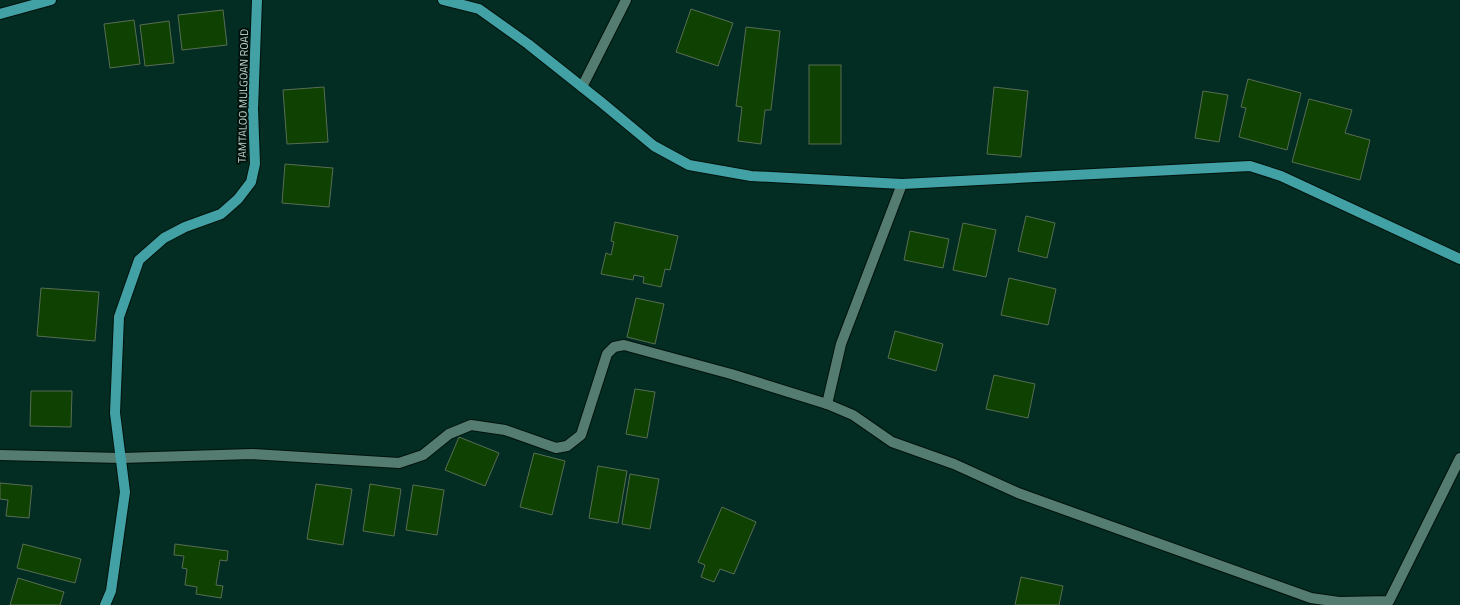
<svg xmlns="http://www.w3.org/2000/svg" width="1460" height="605" viewBox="0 0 1460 605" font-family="'Titillium Web',sans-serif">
	<rect width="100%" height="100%" fill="#032c22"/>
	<g fill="#0f4103" stroke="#576d53">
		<path d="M691 9 733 23 718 66 676 52Z"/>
		<path d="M223 10 227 45 182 50 178 15Z"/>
		<path d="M134 20 140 64 110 68 104 24Z"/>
		<path d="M169 21 174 63 145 66 140 25Z"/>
		<path d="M746 27 780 31 771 110H765L761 144 738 141 742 107 736 106Z"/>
		<rect x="809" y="65" width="32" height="79"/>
		<path d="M1248 79 1301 93 1287 150 1239 137 1246 108 1241 107Z"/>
		<path d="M324 87 328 142 287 144 283 90Z"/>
		<path d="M994 87 1028 91 1021 157 987 154Z"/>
		<path d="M1203 91 1228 95 1219 142 1195 138Z"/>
		<path d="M1309 99 1352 110 1345 133 1370 140 1360 180 1292 162Z"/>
		<path d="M285 164 333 168 329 207 282 203Z"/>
		<path d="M1026 216 1055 223 1047 258 1018 251Z"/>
		<path d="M615 222 678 236 670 270 665 269 661 287 643 283 644 277 634 275 633 280 601 274 606 253 611 255 614 242 611 241Z"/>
		<path d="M963 223 996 230 986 277 953 270Z"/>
		<path d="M910 231 949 239 943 268 904 260Z"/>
		<path d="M1009 278 1056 289 1048 325 1001 315Z"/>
		<path d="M41 288 99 292 95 341 37 336Z"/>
		<path d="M636 298 664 304 655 344 627 337Z"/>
		<path d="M895 331 943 344 936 371 888 358Z"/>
		<path d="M994 375 1035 384 1028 418 986 409Z"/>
		<path d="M635 389 655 392 647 438 626 434Z"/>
		<path d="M31 391H72L71 427 30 426Z"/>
		<path d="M459 437 499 453 485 486 445 470Z"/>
		<path d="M534 453 565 461 552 515 520 507Z"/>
		<path d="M598 466 627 471 618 523 589 518Z"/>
		<path d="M630 474 659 479 650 529 622 524Z"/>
		<path d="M0 483 32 486 29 518 6 516 8 500 0 499Z"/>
		<path d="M316 484 352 489 343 545 307 539Z"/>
		<path d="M370 484 401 489 394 536 363 531Z"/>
		<path d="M413 485 444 490 437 535 406 530Z"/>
		<path d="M722 507 756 522 734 574 720 569 714 582 701 577 705 565 698 562Z"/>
		<path d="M23 544 81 559 75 583 17 568Z"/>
		<path d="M175 544 228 551 227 561 220 560 216 585 223 586 221 598 196 594 197 587 185 585 187 569 182 568 184 556 174 555Z"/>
		<path d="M1021 577 1063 586 1059 605H1015Z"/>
		<path d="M18 578 64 592 60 605H10Z"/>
	</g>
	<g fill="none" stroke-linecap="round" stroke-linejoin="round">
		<g stroke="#00130c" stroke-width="12">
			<g id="minor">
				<path d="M582 87 626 0"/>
				<path d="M827 404 853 415 892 442 954 464 1018 493 1311 598 1339 602 1389 601 1460 458"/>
				<path d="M0 455 121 458 252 454 399 463 423 455 449 434 471 425 505 430 556 448 567 446 581 435 607 354 614 347 624 345 731 374 827 404 841 344 902 184"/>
			</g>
		</g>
		<g stroke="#00130c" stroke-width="12">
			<g id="major">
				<path d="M443 0 479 9 528 44 601 102 654 146 689 165 751 176 902 184 1250 166 1281 176 1460 259"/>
				<path d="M0 14 51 0"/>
				<path d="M105 605 111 591 125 492 115 413 119 317 139 260 164 238 185 227 221 214 238 199 251 182 255 164 253 109 257 0"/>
			</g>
		</g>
		<use href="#minor" stroke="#557c70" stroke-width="10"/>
		<use href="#major" stroke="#42a1a4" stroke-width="10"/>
	</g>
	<g text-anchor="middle" stroke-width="4" stroke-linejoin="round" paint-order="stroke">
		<g font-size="11" fill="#c4d8d1" stroke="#03110d">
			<text transform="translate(243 96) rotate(-89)" y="4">TAMTALOO MULGOAN ROAD</text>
		</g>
	</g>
</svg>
